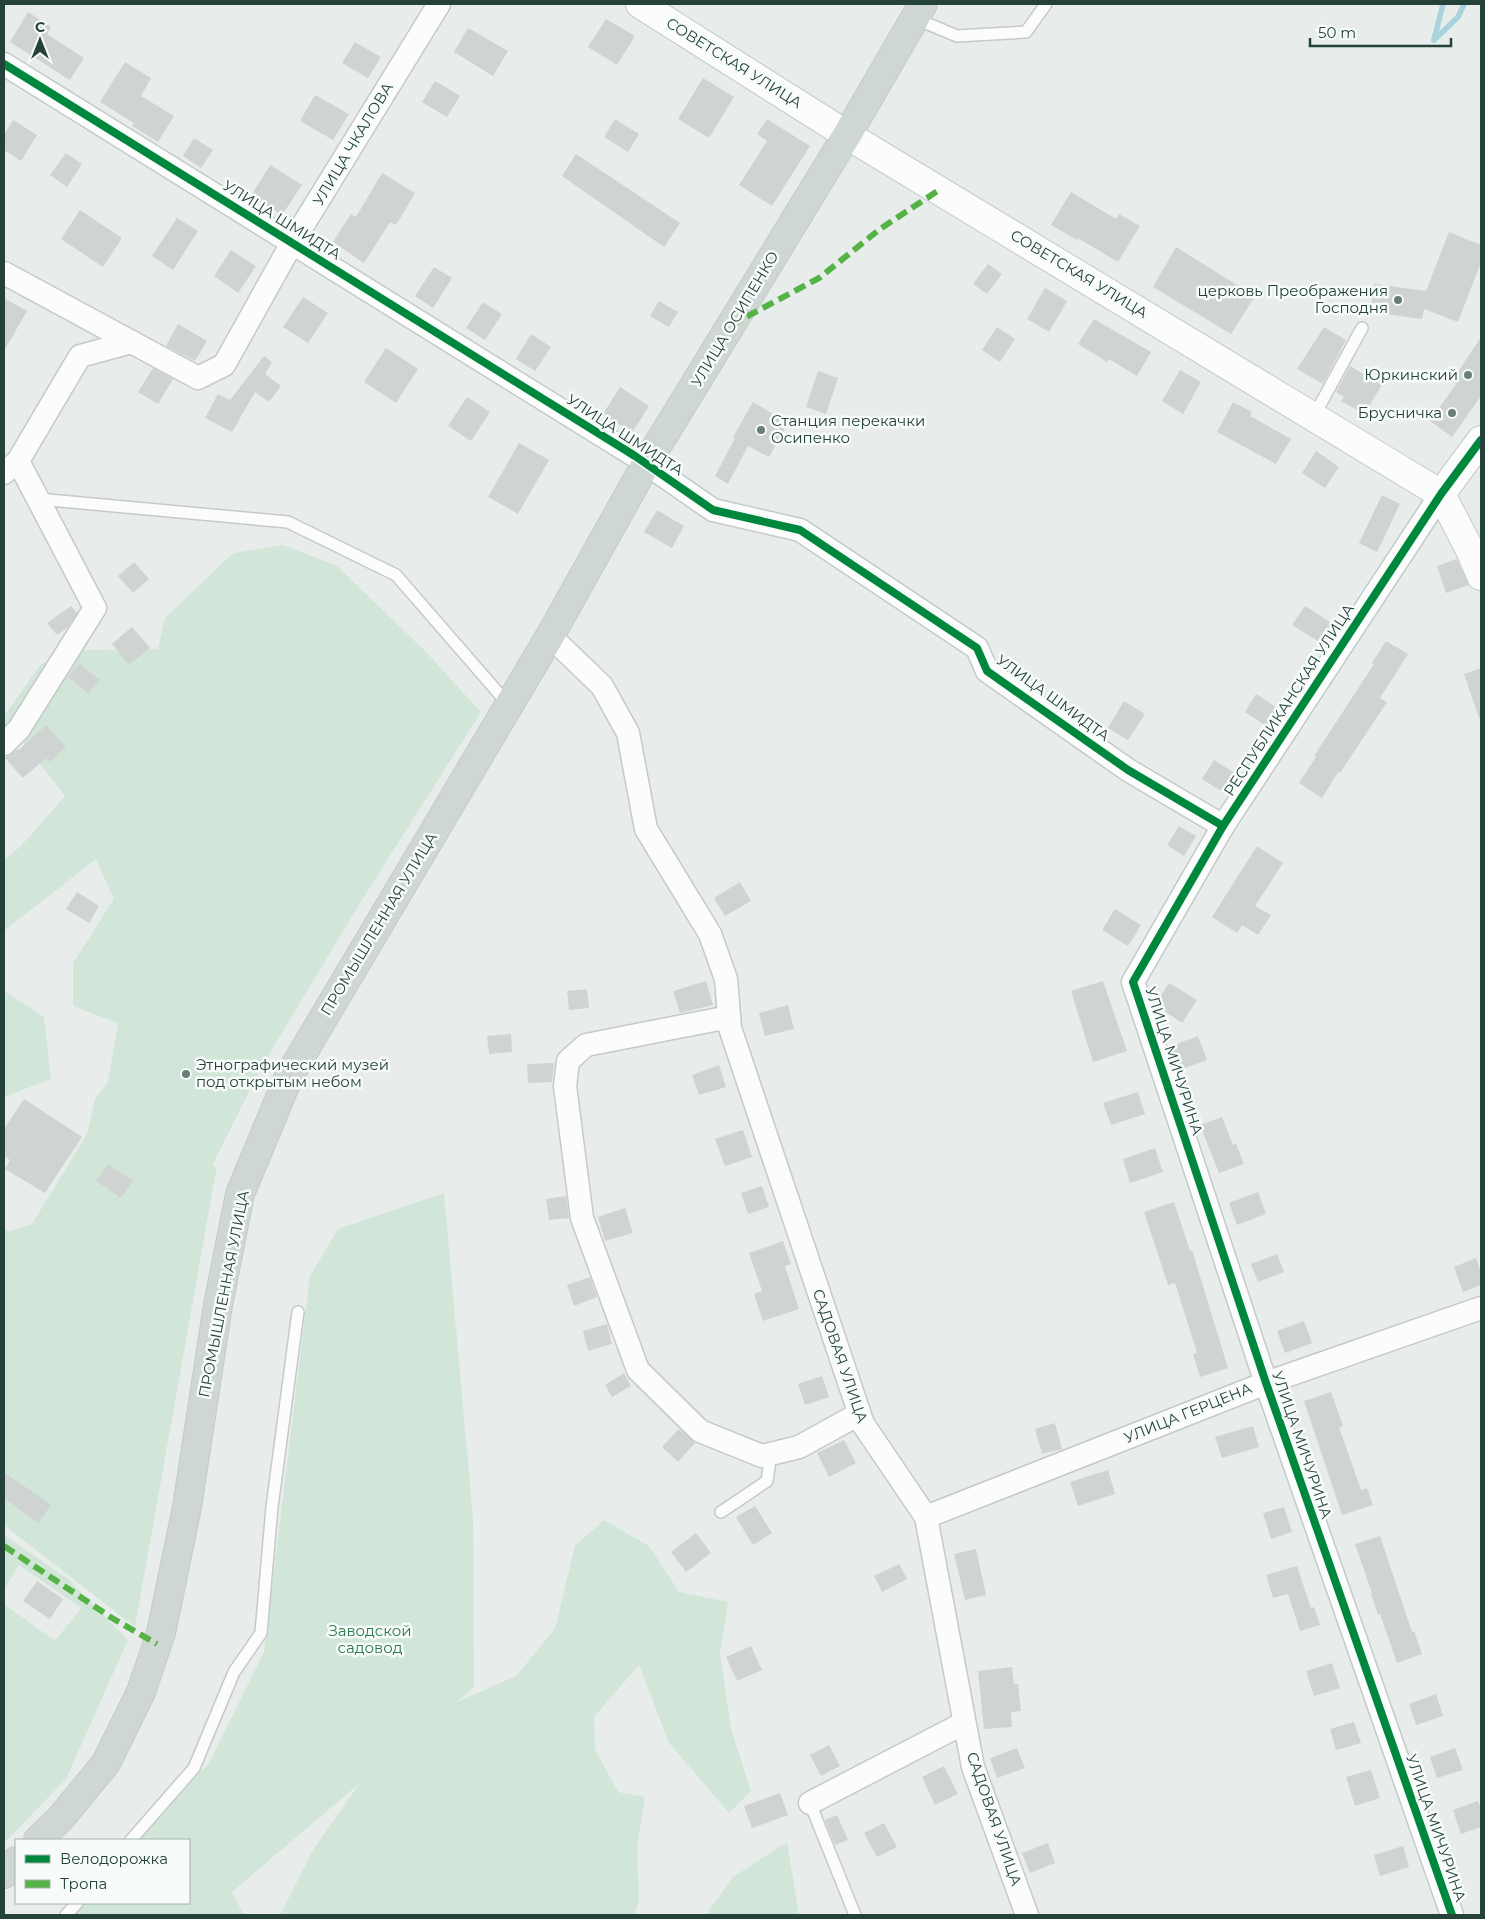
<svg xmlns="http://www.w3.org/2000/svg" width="1485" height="1919" viewBox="0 0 1485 1919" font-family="Montserrat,sans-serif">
	<rect width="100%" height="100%" fill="#e8edeb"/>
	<g fill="#d1e6d8">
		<path d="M283 545 337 566 426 652 481 712 362 900 262 1066 213 1164 217 1169 215 1177 135 1627 4 1525V1228L9 1231 32 1224 87 1134 95 1099 108 1082 118 1023 73 1006V963L114 899 96 859 4 931V860L21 846 65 796 17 734 4 744V716L41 664 85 650 158 649 165 618 233 553Z"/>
		<path d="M4 991 44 1017 51 1079 4 1097Z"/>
		<path d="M444 1193 473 1519 474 1687 457 1702 516 1676 555 1629 575 1546 604 1520 649 1546 679 1592 728 1602 720 1653 731 1729 751 1791 729 1813 669 1743 639 1665 594 1717 595 1749 618 1792 645 1797 637 1845 639 1901 634 1915H280L313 1850 360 1783 232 1892 244 1915H67L78 1903H189V1840H137L209 1763 264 1652 310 1276 338 1229Z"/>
		<path d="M4 1535 68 1579 128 1640 66 1779 4 1843V1604L55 1641 81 1608 19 1565 4 1590Z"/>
		<path d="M787 1842 799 1915H706L733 1877Z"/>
	</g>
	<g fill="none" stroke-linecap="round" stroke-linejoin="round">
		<g stroke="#a9d4db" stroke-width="5.5">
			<path d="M1434 40 1458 17 1464 4"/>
			<path d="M1434 40 1443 4"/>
		</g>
	</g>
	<g fill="#cfd4d2">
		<path d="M28 12 51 27 47 34 84 58 70 80 10 42Z"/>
		<path d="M606 19 635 36 617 65 588 47Z"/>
		<path d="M468 28 508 51 493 76 454 52Z"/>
		<path d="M355 42 381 57 368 78 342 63Z"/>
		<path d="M125 62 151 78 141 96 174 116 158 142 132 126 134 123 100 102Z"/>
		<path d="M703 78 734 97 709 138 678 119Z"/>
		<path d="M435 81 460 96 447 117 422 102Z"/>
		<path d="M315 95 349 114 333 140 300 121Z"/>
		<path d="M615 119 639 134 628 152 604 137Z"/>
		<path d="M767 119 810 146 772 206 739 185 767 141 757 134Z"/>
		<path d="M13 120 37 135 21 161 4 150V135Z"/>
		<path d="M194 138 213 150 201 168 183 156Z"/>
		<path d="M66 153 82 164 67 187 50 175Z"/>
		<path d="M576 154 680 223 664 247 562 176Z"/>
		<path d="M270 165 302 185 282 215 251 196Z"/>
		<path d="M382 173 415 193 396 225 390 222 364 263 333 242 351 214 356 217Z"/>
		<path d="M1071 192 1116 219 1119 214 1140 226 1118 262 1078 238 1077 240 1051 225Z"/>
		<path d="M80 210 122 238 103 267 61 239Z"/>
		<path d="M177 218 198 231 173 270 152 256Z"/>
		<path d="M1449 232 1481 245V262L1458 322 1424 309 1422 319 1370 312 1374 284 1426 291Z"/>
		<path d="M1176 247 1255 296 1231 334 1153 287Z"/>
		<path d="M231 250 256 266 238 293 214 276Z"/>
		<path d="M988 264 1002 274 987 294 973 284Z"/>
		<path d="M434 267 452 278 433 308 415 296Z"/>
		<path d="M1045 288 1067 301 1049 332 1027 319Z"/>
		<path d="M303 297 328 313 308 343 283 327Z"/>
		<path d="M4 298 27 311 4 351Z"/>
		<path d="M659 301 678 312 669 327 650 316Z"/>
		<path d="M483 302 502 314 485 340 466 328Z"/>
		<path d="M1094 319 1151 352 1137 376 1109 359 1107 362 1078 344Z"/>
		<path d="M178 324 207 341 195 361 166 346Z"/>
		<path d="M997 327 1015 339 1000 362 982 350Z"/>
		<path d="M1324 327 1346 340 1323 384 1297 369Z"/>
		<path d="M531 334 551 347 535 371 516 359Z"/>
		<path d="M1481 337V396L1452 437 1430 421 1456 384 1452 381Z"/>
		<path d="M386 348 418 369 396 403 364 382Z"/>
		<path d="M264 356 272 362 265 374 281 386 269 402 255 392 232 432 205 418 218 394 230 400Z"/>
		<path d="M1350 366 1382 385 1364 414 1341 401 1344 397 1336 392Z"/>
		<path d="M153 368 173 379 158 404 138 392Z"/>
		<path d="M1180 370 1201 382 1183 414 1162 401Z"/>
		<path d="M818 371 838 378 826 414 806 407Z"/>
		<path d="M620 387 649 406 632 433 603 414Z"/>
		<path d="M467 397 490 412 471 441 448 426Z"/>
		<path d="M753 402 788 423 769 457 748 446 728 484 715 476 735 438 733 437Z"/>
		<path d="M1233 402 1252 412 1250 416 1291 439 1276 464 1217 432Z"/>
		<path d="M519 443 549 460 518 514 488 497Z"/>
		<path d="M1316 451 1339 467 1325 488 1302 473Z"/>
		<path d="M1382 495 1400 504 1377 552 1359 543Z"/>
		<path d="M657 510 684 526 672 548 644 532Z"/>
		<path d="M1457 559 1469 585 1446 593 1437 566Z"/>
		<path d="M134 562 149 579 133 593 118 576Z"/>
		<path d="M71 606 77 613 67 628 57 635 47 623Z"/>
		<path d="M1305 606 1333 624 1321 643 1292 625Z"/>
		<path d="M132 627 150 648 129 665 112 644Z"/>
		<path d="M1386 641 1408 654 1380 698 1387 702 1340 773 1338 772 1322 798 1299 783 1316 757 1314 756 1374 664 1372 663Z"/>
		<path d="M79 663 100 680 88 693 68 677Z"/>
		<path d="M1481 668V717L1479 718 1464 674Z"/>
		<path d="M1256 694 1279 709 1268 727 1245 712Z"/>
		<path d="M1124 701 1145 714 1128 740 1108 728Z"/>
		<path d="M46 725 66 747 50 762 46 758 23 778 5 758 18 749 19 750Z"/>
		<path d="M1214 760 1238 775 1226 794 1202 779Z"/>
		<path d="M1179 826 1196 836 1184 856 1167 845Z"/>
		<path d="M1257 846 1283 863 1255 906 1271 915 1258 935 1242 925 1237 933 1212 917Z"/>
		<path d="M740 882 751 901 725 916 714 898Z"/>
		<path d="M77 892 99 906 89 923 66 909Z"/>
		<path d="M1115 909 1141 925 1128 946 1102 930Z"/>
		<path d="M706 981 713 1005 680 1013 673 991Z"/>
		<path d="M1103 981 1127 1051 1093 1062 1071 991Z"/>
		<path d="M1169 983 1197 1000 1182 1023 1155 1005Z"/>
		<path d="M587 989 589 1008 569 1010 567 991Z"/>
		<path d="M788 1005 794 1029 765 1036 759 1013Z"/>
		<path d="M511 1034 512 1052 489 1054 487 1036Z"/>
		<path d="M1198 1036 1207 1060 1180 1070 1171 1046Z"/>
		<path d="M554 1063 552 1082 528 1083 527 1064Z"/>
		<path d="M719 1065 726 1087 699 1095 692 1075Z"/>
		<path d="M1138 1092 1145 1114 1111 1125 1103 1103Z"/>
		<path d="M24 1099 82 1137 45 1193 5 1169 10 1160 4 1156V1129Z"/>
		<path d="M1222 1117 1233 1145 1236 1144 1244 1164 1219 1173 1200 1125Z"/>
		<path d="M743 1130 752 1157 725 1166 715 1139Z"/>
		<path d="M1155 1148 1163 1172 1130 1183 1123 1159Z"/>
		<path d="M108 1164 133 1181 121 1198 96 1181Z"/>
		<path d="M762 1186 769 1207 748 1214 741 1193Z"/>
		<path d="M1258 1192 1266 1214 1237 1225 1229 1203Z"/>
		<path d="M566 1196 569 1218 549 1220 546 1199Z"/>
		<path d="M1174 1202 1190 1251 1192 1250 1228 1368 1200 1377 1193 1354 1197 1353 1175 1283 1168 1285 1144 1212Z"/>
		<path d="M625 1208 633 1233 605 1241 598 1217Z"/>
		<path d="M783 1241 791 1264 785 1266 799 1309 763 1321 754 1294 762 1291 749 1253Z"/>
		<path d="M1277 1254 1284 1272 1258 1282 1251 1264Z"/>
		<path d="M1476 1258 1481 1272V1285L1463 1292 1454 1267Z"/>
		<path d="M590 1277 597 1297 574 1306 567 1285Z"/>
		<path d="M1304 1321 1312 1343 1285 1353 1277 1331Z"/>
		<path d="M607 1324 612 1344 588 1351 583 1331Z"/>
		<path d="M624 1373 631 1386 612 1397 605 1385Z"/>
		<path d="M822 1376 829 1397 805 1405 798 1384Z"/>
		<path d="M1331 1392 1343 1426 1339 1427 1361 1490 1367 1488 1373 1505 1342 1515 1304 1401Z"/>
		<path d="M1055 1423 1062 1449 1042 1454 1035 1429Z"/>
		<path d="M1253 1426 1259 1447 1222 1458 1215 1437Z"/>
		<path d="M679 1429 695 1443 678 1462 662 1447Z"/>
		<path d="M844 1440 856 1463 829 1477 817 1453Z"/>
		<path d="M1108 1470 1115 1494 1078 1506 1070 1482Z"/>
		<path d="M4 1472 51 1505 38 1523 4 1498Z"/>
		<path d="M755 1506 772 1533 753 1545 736 1517Z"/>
		<path d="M1284 1507 1292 1532 1271 1539 1263 1513Z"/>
		<path d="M696 1533 711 1553 686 1572 671 1552Z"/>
		<path d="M1380 1536 1412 1632 1414 1631 1422 1654 1397 1663 1380 1614 1378 1615 1371 1594 1372 1593 1355 1544Z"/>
		<path d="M976 1549 986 1595 965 1600 954 1554Z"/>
		<path d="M899 1564 907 1579 882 1592 874 1576Z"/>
		<path d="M1297 1566 1311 1608 1314 1607 1320 1625 1300 1631 1288 1594 1273 1598 1266 1575Z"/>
		<path d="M37 1581 63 1599 50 1619 23 1601Z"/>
		<path d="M751 1646 762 1670 737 1681 726 1657Z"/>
		<path d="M1332 1663 1340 1688 1314 1696 1306 1671Z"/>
		<path d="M1012 1667 1014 1684H1018L1021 1711 1011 1712 1012 1727 984 1729 978 1671Z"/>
		<path d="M1436 1694 1443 1716 1416 1725 1409 1704Z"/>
		<path d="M1354 1722 1361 1743 1336 1750 1330 1729Z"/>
		<path d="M829 1745 840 1766 821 1776 810 1755Z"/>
		<path d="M1017 1748 1025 1768 997 1778 990 1758Z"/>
		<path d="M1455 1748 1463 1770 1437 1778 1430 1757Z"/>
		<path d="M944 1766 958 1794 935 1805 922 1777Z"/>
		<path d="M1371 1770 1380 1798 1355 1806 1346 1777Z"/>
		<path d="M780 1793 788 1815 752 1828 744 1806Z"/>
		<path d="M1478 1801 1481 1809V1827L1461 1834 1453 1810Z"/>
		<path d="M837 1815 848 1840 835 1845 825 1820Z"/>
		<path d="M884 1823 897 1847 877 1857 864 1833Z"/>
		<path d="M1048 1843 1055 1863 1030 1873 1022 1853Z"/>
		<path d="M1403 1846 1409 1867 1380 1876 1374 1855Z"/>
	</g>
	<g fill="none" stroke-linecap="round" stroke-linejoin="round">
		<g stroke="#c5cac8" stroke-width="14">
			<g id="lane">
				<path d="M914 18 957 36 1026 32 1046 4"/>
				<path d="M1314 416 1362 328"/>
				<path d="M38 499 288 522 396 575 501 696 509 703"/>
				<path d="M721 1512 767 1481 771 1454"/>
				<path d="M810 1803 855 1915"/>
				<path d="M131 1840 194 1768 234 1672 261 1633 272 1507 298 1312"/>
				<path d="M66 1915 77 1903"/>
			</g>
		</g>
		<g stroke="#c5cac8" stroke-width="25">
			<g id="street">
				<path d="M4 64 635 456 713 510 800 530 977 648 987 671 1128 770 1223 826"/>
				<path d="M4 273 198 378 224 365 292 243 439 4"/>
				<path d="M4 473 18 461 80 356 132 342"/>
				<path d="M1441 494 1223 826 1133 982 1266 1383 1452 1915"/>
				<path d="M550 636 602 686 628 733 646 829 710 934 726 979 730 1028 863 1424 926 1517 973 1767 1027 1915"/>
				<path d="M4 744 19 729 95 608 18 461"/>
				<path d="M729 1017 586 1045 568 1061 565 1086 582 1218 638 1370 700 1431 762 1456 799 1447 859 1414"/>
				<path d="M926 1517 1266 1383 1481 1308"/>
				<path d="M810 1803 964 1723"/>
			</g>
		</g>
		<g stroke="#c3cbc8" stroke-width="30">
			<g id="secondary">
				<path d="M640 4 847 135 1441 494 1470 550 1481 576"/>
				<path d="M1441 494 1481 440"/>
			</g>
		</g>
		<g stroke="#c3ccc9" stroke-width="30">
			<g id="primary">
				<path d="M38 1840 60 1819 106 1763 141 1692 161 1633 187 1507 218 1305 240 1194 289 1076 550 636 646 464 847 135 923 4"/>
				<path d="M4 1874 16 1861"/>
			</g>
		</g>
		<use href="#lane" stroke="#fcfcfc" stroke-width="11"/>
		<use href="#street" stroke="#fcfcfc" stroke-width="22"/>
		<use href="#secondary" stroke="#fcfcfc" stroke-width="28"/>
		<use href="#primary" stroke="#cfd7d5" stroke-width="28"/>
		<g stroke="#55b346" stroke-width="6" stroke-dasharray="12 6" stroke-linecap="butt">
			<path d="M731 325 819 278 880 229 939 190"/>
			<path d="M4 1546 112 1618 157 1644"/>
		</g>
		<g stroke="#f7fbf9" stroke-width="11">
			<g id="cycleway">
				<path d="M4 64 635 456 713 510 800 530 977 648 987 671 1128 770 1223 826"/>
				<path d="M1452 1915 1266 1383 1133 982 1223 826 1441 494 1481 440"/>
			</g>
		</g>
		<use href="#cycleway" stroke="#00873e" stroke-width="8"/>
	</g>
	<g fill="#697e78" stroke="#f7fbf9" stroke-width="2">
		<circle cx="1398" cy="300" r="5"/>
		<circle cx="1468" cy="375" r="5"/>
		<circle cx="1452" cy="413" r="5"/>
		<circle cx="761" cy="430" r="5"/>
		<circle cx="186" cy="1074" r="5"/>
	</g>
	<g text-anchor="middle" stroke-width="5" stroke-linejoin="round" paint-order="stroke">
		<g font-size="15" fill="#24423a" stroke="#f7fbf9">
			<text transform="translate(734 63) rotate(32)" y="5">СОВЕТСКАЯ УЛИЦА</text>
			<text transform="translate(353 144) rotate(-59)" y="5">УЛИЦА ЧКАЛОВА</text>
			<text transform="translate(282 220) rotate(32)" y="5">УЛИЦА ШМИДТА</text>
			<text transform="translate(1079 274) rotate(31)" y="5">СОВЕТСКАЯ УЛИЦА</text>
			<text transform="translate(735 319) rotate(-59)" y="5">УЛИЦА ОСИПЕНКО</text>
			<text transform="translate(625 435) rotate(33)" y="5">УЛИЦА ШМИДТА</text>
			<text transform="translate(1053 698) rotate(36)" y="5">УЛИЦА ШМИДТА</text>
			<text transform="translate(1289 700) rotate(-57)" y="5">РЕСПУБЛИКАНСКАЯ УЛИЦА</text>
			<text transform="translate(379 924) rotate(-59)" y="5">ПРОМЫШЛЕННАЯ УЛИЦА</text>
			<text transform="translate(1174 1061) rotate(72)" y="5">УЛИЦА МИЧУРИНА</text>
			<text transform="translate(224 1294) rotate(-79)" y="5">ПРОМЫШЛЕННАЯ УЛИЦА</text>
			<text transform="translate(840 1356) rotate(71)" y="5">САДОВАЯ УЛИЦА</text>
			<text transform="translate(1188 1413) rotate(-22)" y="5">УЛИЦА ГЕРЦЕНА</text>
			<text transform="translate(1302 1445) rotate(71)" y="5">УЛИЦА МИЧУРИНА</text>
			<text transform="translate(994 1819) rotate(71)" y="5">САДОВАЯ УЛИЦА</text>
			<text transform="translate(1436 1828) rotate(71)" y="5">УЛИЦА МИЧУРИНА</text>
		</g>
		<g font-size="15" fill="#24423a" stroke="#f7fbf9" text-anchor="end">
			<text x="1388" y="296">церковь Преображения<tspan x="1388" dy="17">Господня</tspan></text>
			<text x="1458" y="380">Юркинский</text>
			<text x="1442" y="418">Брусничка</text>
			<text x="771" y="426" text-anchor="start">Станция перекачки<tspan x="771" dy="17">Осипенко</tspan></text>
			<text x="196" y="1070" text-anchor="start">Этнографический музей<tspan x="196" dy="17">под открытым небом</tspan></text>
		</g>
		<g font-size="15" fill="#2d7a4b" stroke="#f7fbf9">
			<text x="370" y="1636">Заводской<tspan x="370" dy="17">садовод</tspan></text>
		</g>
	</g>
	<rect width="1485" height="1919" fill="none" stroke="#24423a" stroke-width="10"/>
	<rect x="15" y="1839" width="175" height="65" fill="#f7fbf9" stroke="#a3b1ad"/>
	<rect x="25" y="1855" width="25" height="8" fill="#00873e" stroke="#a3b1ad"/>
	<text x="60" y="1864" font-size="15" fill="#24423a">Велодорожка</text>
	<rect x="25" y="1880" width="25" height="8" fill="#55b346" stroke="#a3b1ad"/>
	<text x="60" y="1889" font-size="15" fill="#24423a">Тропа</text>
	<g transform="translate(40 40)" stroke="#f7fbf9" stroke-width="4" paint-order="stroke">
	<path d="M0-4L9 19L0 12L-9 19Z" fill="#24423a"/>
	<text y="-8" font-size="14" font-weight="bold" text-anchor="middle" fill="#24423a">С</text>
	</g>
	<path d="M1310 38v8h141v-8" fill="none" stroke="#24423a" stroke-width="2.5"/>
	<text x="1318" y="38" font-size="15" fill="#24423a" stroke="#f7fbf9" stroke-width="4" paint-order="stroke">50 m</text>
</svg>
